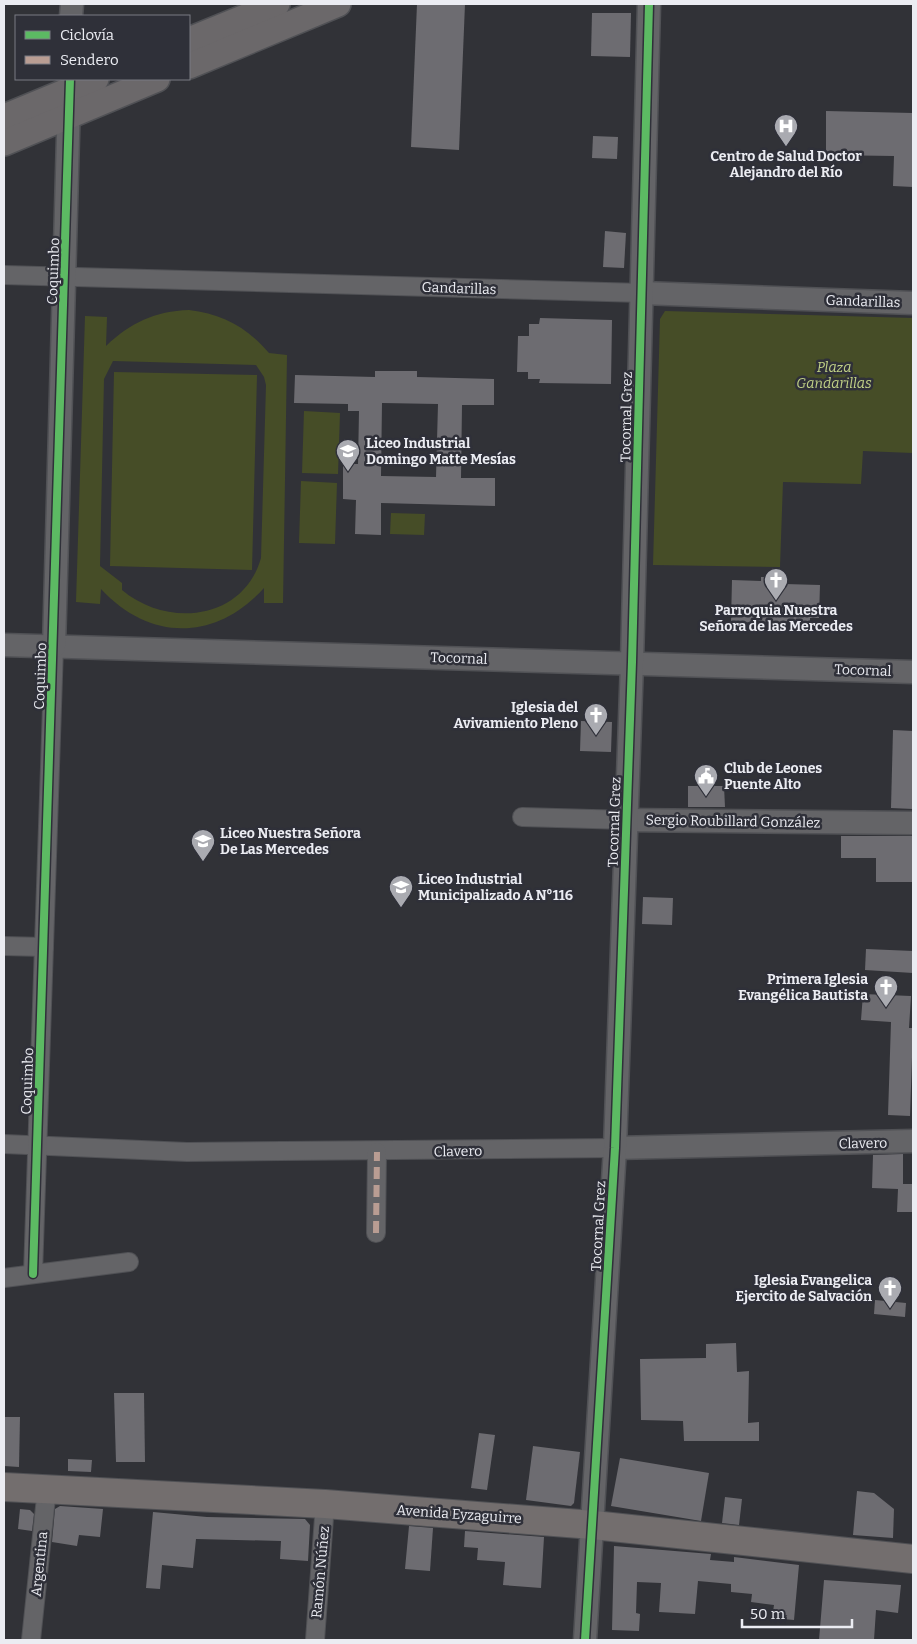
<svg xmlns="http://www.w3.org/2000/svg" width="917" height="1644" viewBox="0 0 917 1644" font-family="Bitter,serif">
	<rect width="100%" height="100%" fill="#313237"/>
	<g fill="#464d27" fill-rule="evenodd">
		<path d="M189 310C222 314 247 327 269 353L287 355 283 603H264V588C216 641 150 642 101 589L100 604 76 602 85 316 107 317 106 346C130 323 155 311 189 310ZM113 361 256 365 264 377 266 385 261 558C243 621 167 628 122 590V583L100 566 104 379Z"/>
		<path d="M665 311 913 318V453L863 451 861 484 783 482 780 567 653 565 660 319Z"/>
		<path d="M114 372 257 375 252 570 110 566Z"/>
		<path d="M304 411 340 413 338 474 302 473Z"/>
		<path d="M301 481 337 483 335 544 299 543Z"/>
		<path d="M391 513 425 514 424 535 390 534Z"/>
	</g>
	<g fill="#6d6c71" fill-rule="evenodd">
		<path d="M417 4H465L459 150 411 147Z"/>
		<path d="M592 13H631L630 57 591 56Z"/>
		<path d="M826 111 913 113V187L893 186 894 156 826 155Z"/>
		<path d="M593 136 618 137 617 159 592 158Z"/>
		<path d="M605 231 626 233 624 268 603 267Z"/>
		<path d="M540 318 612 320 611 384 539 383 540 379H528V372H517L518 336H529V324H539Z"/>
		<path d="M375 371H417V377L494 379V405H462L461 478H495V506L381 503V535L355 534 356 500 343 499V464H358L359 411H348V404L294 403 295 375 375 377ZM382 403 438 404 436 477 381 476Z"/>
		<path d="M761 577H785V584L820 585 819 618H810V623L731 622 732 580 761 581Z"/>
		<path d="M581 721 612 722 611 752 580 751Z"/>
		<path d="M893 730 913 731V809L891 808Z"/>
		<path d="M688 786H724L725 807H688Z"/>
		<path d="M841 836H913V882H876V858H841Z"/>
		<path d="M643 897 673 898 672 925 642 924Z"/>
		<path d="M866 949 913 951V973L865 970Z"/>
		<path d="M863 994 911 996 909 1028H913L910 1116 888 1115 891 1022 861 1020Z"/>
		<path d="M903 1154V1184H913V1212H897L898 1189 872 1188 873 1155Z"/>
		<path d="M875 1300 906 1303 905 1317 874 1314Z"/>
		<path d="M736 1343 737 1372 749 1371 748 1423 759 1422V1441H684L683 1421 641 1420 640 1359 706 1358V1344Z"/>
		<path d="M114 1393H144L145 1462H116Z"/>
		<path d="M4 1417H20L19 1467 4 1466Z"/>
		<path d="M479 1433 495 1435 487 1490 471 1488Z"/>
		<path d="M533 1446 580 1452 574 1503 571 1506 526 1500Z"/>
		<path d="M620 1458 709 1473 701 1521 611 1506Z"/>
		<path d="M68 1459 92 1460 91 1472 68 1471Z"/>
		<path d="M857 1491 874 1493 894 1509 893 1538 853 1535Z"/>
		<path d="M725 1497 742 1499 739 1525 722 1523Z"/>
		<path d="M60 1506 103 1509 100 1537 79 1535 77 1546 52 1542 55 1509Z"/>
		<path d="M20 1509 30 1510 34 1514 32 1531 18 1529Z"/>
		<path d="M153 1512 207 1517 305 1519 310 1525 308 1561 280 1559 281 1541 196 1539 193 1568 162 1565 160 1589 146 1588Z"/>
		<path d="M409 1526 433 1528 430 1571 405 1569Z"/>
		<path d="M465 1531 544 1537 541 1588 503 1585 505 1562 477 1560 478 1548 464 1547Z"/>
		<path d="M614 1546 711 1554 710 1560 734 1562V1557L799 1565 794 1620 772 1618 774 1605 751 1602 752 1594 731 1592V1584L698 1581 695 1614 659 1612 661 1583 637 1582 636 1613 640 1614 639 1631 612 1630Z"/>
		<path d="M824 1580 901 1585 898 1613 876 1610 874 1640H819Z"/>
	</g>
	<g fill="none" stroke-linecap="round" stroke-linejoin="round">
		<g stroke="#505155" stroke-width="20">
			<g id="minor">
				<path d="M4 275 642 293"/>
				<path d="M522 817 627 820"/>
				<path d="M4 946 44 947"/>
				<path d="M4 1144 187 1152 615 1148"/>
				<path d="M376 1233 377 1152"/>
				<path d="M33 1274 54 647"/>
				<path d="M4 1278 129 1262"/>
				<path d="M31 1640 47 1488"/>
				<path d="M315 1640 325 1504"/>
			</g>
		</g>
		<g stroke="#505155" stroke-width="25">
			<g id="tertiary">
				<path d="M71 16 72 4"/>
				<path d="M642 293 913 303"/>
				<path d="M4 645 913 672"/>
				<path d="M54 647 69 100"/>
				<path d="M627 820 913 823"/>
				<path d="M615 1148 913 1141"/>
				<path d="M585 1640 615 1148 632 662 649 4"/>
			</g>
		</g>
		<g stroke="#505155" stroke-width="28">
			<g id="secondary">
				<path d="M189 40 277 4"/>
				<path d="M189 66 338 4"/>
				<path d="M4 117 96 79"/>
				<path d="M4 143 157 79"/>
			</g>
		</g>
		<g stroke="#505155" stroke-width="30">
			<path id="primary" d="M4 1487 325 1504 593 1525 913 1559"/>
		</g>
		<use href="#minor" stroke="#646467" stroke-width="18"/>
		<use href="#tertiary" stroke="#646467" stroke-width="22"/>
		<use href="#secondary" stroke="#6b686a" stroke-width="25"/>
		<use href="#primary" stroke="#736e6e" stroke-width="28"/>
		<path stroke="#b99d93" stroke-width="6" stroke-dasharray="12 6" stroke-linecap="butt" d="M376 1233 377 1152"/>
		<g stroke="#2f3039" stroke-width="11">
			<g id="cycleway">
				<path d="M33 1274 70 79"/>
				<path d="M585 1640 615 1148 632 662 649 4"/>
			</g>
		</g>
		<use href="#cycleway" stroke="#5cba63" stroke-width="8"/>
	</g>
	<defs>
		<g id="hospital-pin" transform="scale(1.25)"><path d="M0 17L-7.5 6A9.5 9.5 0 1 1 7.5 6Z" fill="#aaabb1" stroke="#2f3039"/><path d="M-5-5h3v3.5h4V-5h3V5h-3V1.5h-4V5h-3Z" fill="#fff"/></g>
		<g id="school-pin" transform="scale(1.25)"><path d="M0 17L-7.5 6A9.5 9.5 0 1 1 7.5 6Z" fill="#aaabb1" stroke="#2f3039"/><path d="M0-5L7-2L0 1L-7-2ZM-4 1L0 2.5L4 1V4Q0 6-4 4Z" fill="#fff"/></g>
		<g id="church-pin" transform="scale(1.25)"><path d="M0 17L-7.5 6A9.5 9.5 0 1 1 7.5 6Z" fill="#aaabb1" stroke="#2f3039"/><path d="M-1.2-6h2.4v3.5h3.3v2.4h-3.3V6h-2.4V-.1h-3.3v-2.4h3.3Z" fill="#fff"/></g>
		<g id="civic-pin" transform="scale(1.25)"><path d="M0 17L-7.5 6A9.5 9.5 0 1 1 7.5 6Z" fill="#aaabb1" stroke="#2f3039"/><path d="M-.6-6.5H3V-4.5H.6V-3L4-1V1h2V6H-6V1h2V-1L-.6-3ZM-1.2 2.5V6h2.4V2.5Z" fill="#fff"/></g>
	</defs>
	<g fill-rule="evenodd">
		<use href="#hospital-pin" x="786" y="126"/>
		<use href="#school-pin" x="348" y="451"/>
		<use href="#church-pin" x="776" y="580"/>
		<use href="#church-pin" x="596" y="715"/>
		<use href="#civic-pin" x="706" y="776"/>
		<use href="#school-pin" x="203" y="841"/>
		<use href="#school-pin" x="401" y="887"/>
		<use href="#church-pin" x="886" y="987"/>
		<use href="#church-pin" x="890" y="1288"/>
	</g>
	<g text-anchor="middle" stroke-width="5" stroke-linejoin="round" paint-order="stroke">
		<g font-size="14" font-weight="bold" fill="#ebecf2" stroke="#2f3039" text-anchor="start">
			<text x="786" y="161" text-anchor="middle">Centro de Salud Doctor<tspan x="786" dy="16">Alejandro del Río</tspan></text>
			<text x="366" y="448">Liceo Industrial<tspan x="366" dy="16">Domingo Matte Mesías</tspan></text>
			<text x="776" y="615" text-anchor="middle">Parroquia Nuestra<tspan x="776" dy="16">Señora de las Mercedes</tspan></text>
			<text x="578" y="712" text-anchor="end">Iglesia del<tspan x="578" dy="16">Avivamiento Pleno</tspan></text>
			<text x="724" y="773">Club de Leones<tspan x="724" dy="16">Puente Alto</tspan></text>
			<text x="220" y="838">Liceo Nuestra Señora<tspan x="220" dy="16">De Las Mercedes</tspan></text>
			<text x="418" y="884">Liceo Industrial<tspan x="418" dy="16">Municipalizado A N°116</tspan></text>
			<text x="868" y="984" text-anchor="end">Primera Iglesia<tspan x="868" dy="16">Evangélica Bautista</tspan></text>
			<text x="872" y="1285" text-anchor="end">Iglesia Evangelica<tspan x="872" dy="16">Ejercito de Salvación</tspan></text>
		</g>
		<g font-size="14" fill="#ebecf2" stroke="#2f3039">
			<text transform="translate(53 271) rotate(-88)" y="5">Coquimbo</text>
			<text transform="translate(459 288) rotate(2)" y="5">Gandarillas</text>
			<text transform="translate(863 301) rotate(2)" y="5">Gandarillas</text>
			<text transform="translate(626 417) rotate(-89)" y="5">Tocornal Grez</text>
			<text transform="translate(459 658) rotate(2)" y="5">Tocornal</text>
			<text transform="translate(863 670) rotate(2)" y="5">Tocornal</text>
			<text transform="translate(40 676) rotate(-88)" y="5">Coquimbo</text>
			<text transform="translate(733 821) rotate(1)" y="5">Sergio Roubillard González</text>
			<text transform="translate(614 822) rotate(-88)" y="5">Tocornal Grez</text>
			<text transform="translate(27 1081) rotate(-88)" y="5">Coquimbo</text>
			<text transform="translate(863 1143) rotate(-1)" y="5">Clavero</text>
			<text transform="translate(458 1151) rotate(-1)" y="5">Clavero</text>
			<text transform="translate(598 1226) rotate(-87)" y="5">Tocornal Grez</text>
			<text transform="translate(459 1514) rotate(4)" y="5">Avenida Eyzaguirre</text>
			<text transform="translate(39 1564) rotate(-84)" y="5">Argentina</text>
			<text transform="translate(320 1572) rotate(-85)" y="5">Ramón Núñez</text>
		</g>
		<g font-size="14" font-style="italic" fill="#c1d186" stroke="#2f3039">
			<text x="834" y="372">Plaza<tspan x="834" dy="16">Gandarillas</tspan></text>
		</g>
	</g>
	<rect width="917" height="1644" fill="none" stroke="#ebecf2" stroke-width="10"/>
	<rect x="15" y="15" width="175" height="65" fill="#2f3039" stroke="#7a7b83"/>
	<rect x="25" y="31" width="25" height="8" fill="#5cba63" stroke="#7a7b83"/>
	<text x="60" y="40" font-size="15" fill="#ebecf2">Ciclovía</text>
	<rect x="25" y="56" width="25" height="8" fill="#b99d93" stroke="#7a7b83"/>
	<text x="60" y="65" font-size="15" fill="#ebecf2">Sendero</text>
	<path d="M742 1619v8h110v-8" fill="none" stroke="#ebecf2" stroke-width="2.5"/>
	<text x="750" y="1619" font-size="15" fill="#ebecf2" stroke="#2f3039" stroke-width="4" paint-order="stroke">50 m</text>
</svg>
